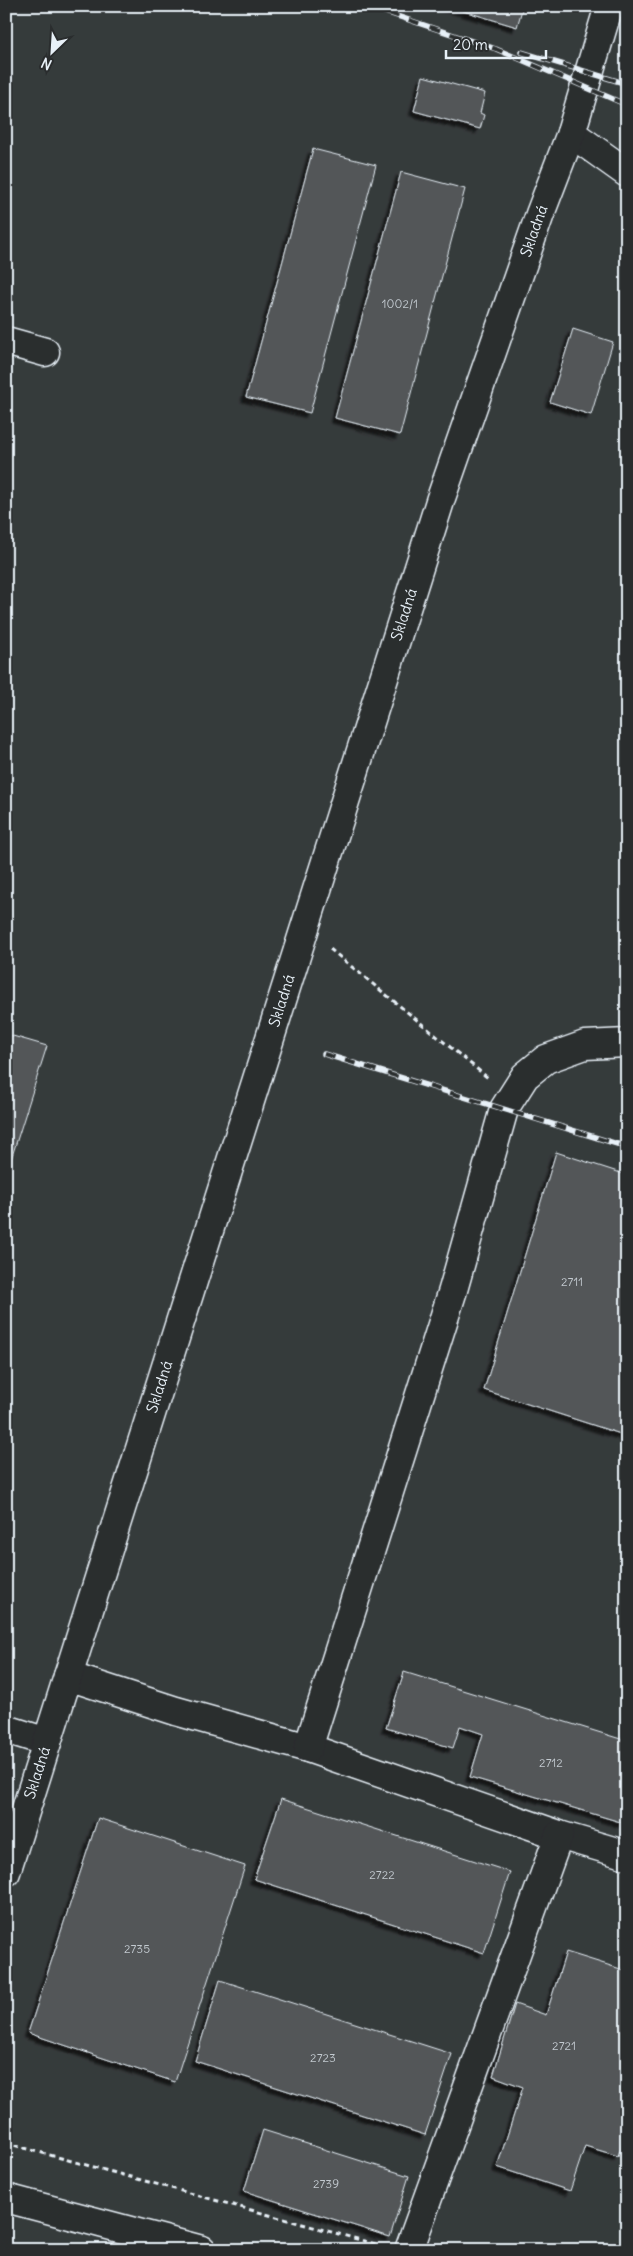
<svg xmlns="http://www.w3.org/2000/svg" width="633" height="2256" viewBox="0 0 633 2256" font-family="Delius,sans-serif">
	<defs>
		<filter id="shadow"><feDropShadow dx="-4.5" dy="4.5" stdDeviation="1" flood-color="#0009"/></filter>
	</defs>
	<rect width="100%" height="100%" fill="#2a2d2e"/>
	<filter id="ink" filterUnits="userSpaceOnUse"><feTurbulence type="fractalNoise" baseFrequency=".02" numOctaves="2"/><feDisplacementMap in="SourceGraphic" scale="10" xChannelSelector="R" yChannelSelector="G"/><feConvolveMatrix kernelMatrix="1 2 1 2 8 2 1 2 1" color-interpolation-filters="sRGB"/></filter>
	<g filter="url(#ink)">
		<rect fill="#363a3b" x="6" y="6" width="621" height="2244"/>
		<g fill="#535759" stroke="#e8f1f8" filter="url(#shadow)">
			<path d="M447 6H523L517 27Z"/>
			<path d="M423 76 485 93 480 113 484 115 480 129 414 111Z"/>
			<path d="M313 149 376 165 310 413 246 397Z"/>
			<path d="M401 172 465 189 400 435 335 418Z"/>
			<path d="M573 329 613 342 591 415 550 402Z"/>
			<path d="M6 1034 47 1046 6 1175Z"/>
			<path d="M556 1152 627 1175V1436L484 1390Z"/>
			<path d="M404 1672 627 1741V1824L470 1777 483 1734 460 1726 453 1748 386 1728Z"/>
			<path d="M281 1799 510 1872 484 1953 254 1879Z"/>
			<path d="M98 1818 245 1866 175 2082 28 2033Z"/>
			<path d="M566 1952 627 1971V2129L618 2156 585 2146 570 2191 497 2167 523 2087 493 2076 515 2004 546 2015Z"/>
			<path d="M220 1980 452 2054 425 2135 195 2061Z"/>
			<path d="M263 2130 409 2176 390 2237 244 2191Z"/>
		</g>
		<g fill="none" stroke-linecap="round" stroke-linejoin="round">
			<g stroke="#e8f1f8" stroke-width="31">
				<g id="minor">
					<path d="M571 133 627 173"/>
					<path d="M6 341 45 352"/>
					<path d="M68 1676 176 1711 308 1748 559 1835 627 1855"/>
					<path d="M6 1729 47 1742"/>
					<path d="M308 1748 453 1290 504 1109 525 1076 546 1059 585 1045 627 1043"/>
					<path id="s1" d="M6 1872 441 498 540 214 571 133 609 6"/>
					<path d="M6 2198 202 2250"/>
					<path d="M409 2250 559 1835"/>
				</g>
			</g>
			<g stroke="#e8f1f8" stroke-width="3" stroke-dasharray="5 4" stroke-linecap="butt">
				<path d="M330 949 488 1078"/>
				<path d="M6 2143 379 2245"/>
			</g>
			<use href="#minor" stroke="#2a2d2e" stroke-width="28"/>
			<g stroke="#e8f1f8" stroke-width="5.5">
				<g id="rail">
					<path d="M367 6 496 49 627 105"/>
					<path d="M521 52 627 84"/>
					<path d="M324 1054 627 1147"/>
				</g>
			</g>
			<use href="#rail" stroke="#2a2d2e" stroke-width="4" stroke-dasharray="11" stroke-linecap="butt"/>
		</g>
	</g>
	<g text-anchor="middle" stroke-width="4" stroke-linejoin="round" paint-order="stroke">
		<g font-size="12" fill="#c3cad0">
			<text x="400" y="308">1002/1</text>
			<text x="572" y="1286">2711</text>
			<text x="551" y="1767">2712</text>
			<text x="382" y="1879">2722</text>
			<text x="137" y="1953">2735</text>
			<text x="564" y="2050">2721</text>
			<text x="323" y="2062">2723</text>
			<text x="326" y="2188">2739</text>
		</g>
		<g font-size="15" fill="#e8f1f8" stroke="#2a2d2e">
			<text dy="5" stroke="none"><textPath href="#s1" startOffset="1724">Skladná</textPath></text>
			<text dy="5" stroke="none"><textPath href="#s1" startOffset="1319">Skladná</textPath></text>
			<text dy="5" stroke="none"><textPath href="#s1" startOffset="914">Skladná</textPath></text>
			<text dy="5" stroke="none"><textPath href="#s1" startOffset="509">Skladná</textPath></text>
			<text dy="5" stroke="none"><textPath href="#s1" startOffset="104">Skladná</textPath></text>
		</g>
	</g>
	<rect width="633" height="2256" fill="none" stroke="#2a2d2e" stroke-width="25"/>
	<rect x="12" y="12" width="608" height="2231" fill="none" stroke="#e8f1f8" stroke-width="2" filter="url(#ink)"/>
	<g transform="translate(52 52) rotate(205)" stroke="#2a2d2e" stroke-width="4" paint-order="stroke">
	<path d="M0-4L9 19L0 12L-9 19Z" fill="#e8f1f8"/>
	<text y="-8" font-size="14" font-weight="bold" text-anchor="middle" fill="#e8f1f8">N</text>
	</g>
	<path d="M446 50v8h100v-8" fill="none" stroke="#e8f1f8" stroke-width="2.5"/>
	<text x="453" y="50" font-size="15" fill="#e8f1f8" stroke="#2a2d2e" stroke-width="4" paint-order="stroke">20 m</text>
</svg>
